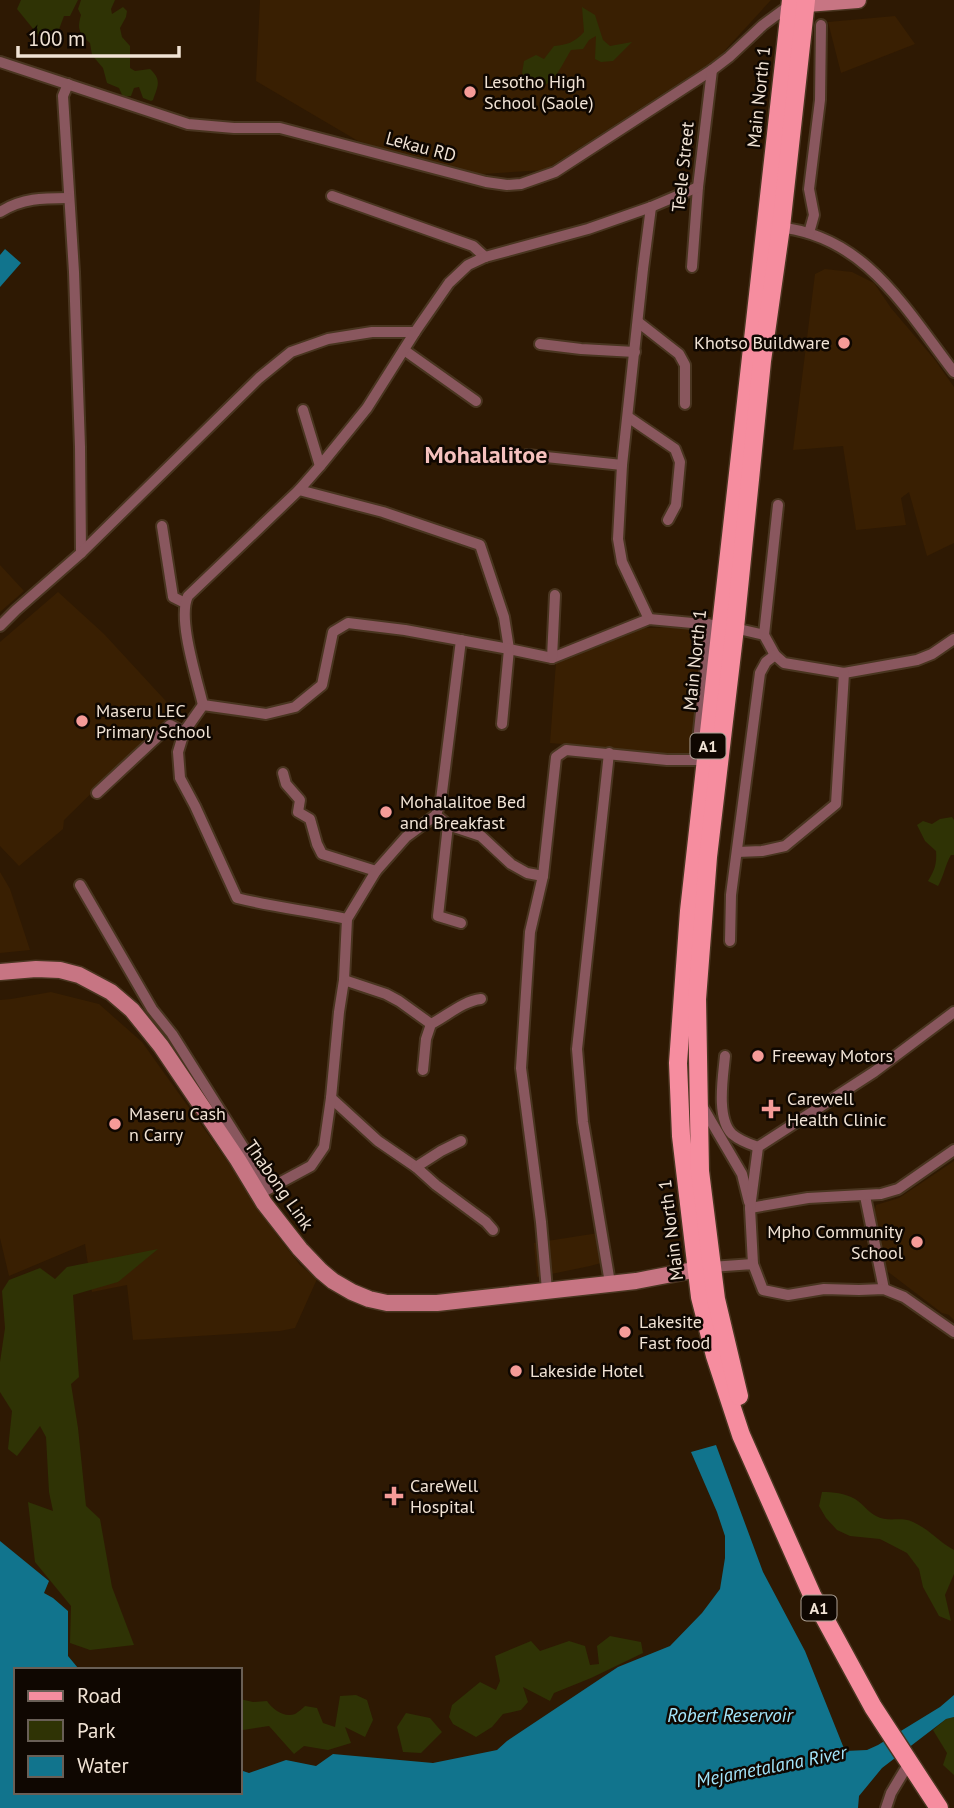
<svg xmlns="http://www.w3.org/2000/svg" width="954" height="1808" viewBox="0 0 954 1808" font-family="'PT Sans',sans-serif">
	<rect width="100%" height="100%" fill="#2e1903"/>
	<g fill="#391f02">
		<path d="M260 0H771L718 58 545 170 467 175 358 141 256 81Z"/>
		<path d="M895 16 915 44 841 73 828 22Z"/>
		<path d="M825 269 852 272 874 283 891 308 935 360 954 387V543L927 556 909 492 901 498 906 525 856 530 843 446 793 450 815 274Z"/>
		<path d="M0 565 24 591 0 612Z"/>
		<path d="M58 592 104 634 175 711 64 820 63 829 19 866 0 846V642Z"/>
		<path d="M704 627 694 756 550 743 556 662 638 628Z"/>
		<path d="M0 872 10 889 30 950 0 953Z"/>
		<path d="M51 992 99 1004 142 1042 240 1179 276 1234 300 1265 317 1279 295 1328 280 1331 133 1340 127 1285 92 1292 85 1244 9 1276 0 1238V1000L11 999Z"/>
		<path d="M954 1161V1320L949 1315 942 1313 887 1271 874 1213 876 1205 899 1198Z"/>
		<path d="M605 1232 612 1260 590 1266 537 1277 534 1243Z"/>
	</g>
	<g fill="#2f3305">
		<path d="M21 0H78L70 16H64L58 32 43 41 17 9Z"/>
		<path d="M81 0H115L111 9 112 14 123 7 127 11 126 17 120 28 122 37 130 46V68L135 71 150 69C162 80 158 86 153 100L151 101 143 98 139 87 134 88 131 96 123 97 119 88 107 83 103 68 92 55 90 43C79 33 77 29 81 15L78 9Z"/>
		<path d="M582 7 595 15 603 40 610 46 632 42 613 61 601 62 595 59 596 36 589 40 583 49 571 50C564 61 555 83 542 86 539 87 533 85 530 85L522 73 524 61 536 55 544 59 554 46C567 45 575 42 584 32Z"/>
		<path d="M952 817 954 820V855H951C945 865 944 876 938 886L928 881C935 870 937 863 936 851L925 841 917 825 923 821 932 824 940 819Z"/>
		<path d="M158 1249 118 1282 73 1295 79 1377 71 1384 78 1428 86 1506 100 1519 112 1587 134 1645 90 1650 70 1643 71 1606 35 1562 28 1502 53 1511 49 1492 46 1437 40 1426 17 1456 8 1449 12 1411 0 1392V1362L5 1328 2 1291 9 1280 40 1268 55 1279 67 1267Z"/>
		<path d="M822 1492C833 1492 845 1493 855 1499 862 1503 868 1512 876 1516 888 1523 901 1516 913 1522 929 1529 939 1542 954 1550V1574L945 1595 951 1621 939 1616 923 1587 919 1569 907 1553 880 1539 850 1536 837 1530 826 1518 819 1506Z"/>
		<path d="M610 1636 641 1642 643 1653 591 1678 554 1693 550 1701 523 1687 528 1702 521 1710 503 1714 492 1727 476 1737 453 1724 449 1717 452 1705 480 1682 496 1690 500 1681 495 1656 531 1641 540 1651 569 1641 585 1646 590 1665 599 1664 597 1646Z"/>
		<path d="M356 1695 367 1700 373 1720 365 1737 345 1727 351 1743 328 1750 304 1746 294 1754 269 1726 243 1730 240 1736V1699L253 1702 267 1701C272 1709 284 1718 295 1714 297 1713 303 1708 305 1706L317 1708 323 1723 335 1727 340 1696Z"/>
		<path d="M406 1713 430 1718 442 1732 421 1753 403 1752 397 1727Z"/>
		<path d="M954 1717V1775L943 1765 947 1753 933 1730 946 1719Z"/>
	</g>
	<g fill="#11748d">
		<path d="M5 249 21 263 0 287V255Z"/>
		<path d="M716 1445 763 1572 805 1651 845 1751 867 1750 878 1745 940 1707 954 1695V1717L946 1719 882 1768 859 1796 858 1808H0V1541L49 1581 44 1593 53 1598 68 1611V1656L78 1668 76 1670H16V1792H240V1770L249 1773 286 1760 316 1766 333 1754 433 1763 497 1750 507 1741 618 1667 670 1646 702 1613 720 1589 725 1558V1536L717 1512 691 1452Z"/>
	</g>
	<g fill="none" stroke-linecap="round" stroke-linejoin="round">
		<g stroke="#493520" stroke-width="14">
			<g id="street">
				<path d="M0 62 188 124 234 128H280L486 182 507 185 521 184 555 172 712 70 729 57 763 25 790 5"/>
				<path d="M68 84 63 96 74 272 80 447 81 553"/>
				<path d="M332 196 473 246 485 257"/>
				<path d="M0 212C22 198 43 198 68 198"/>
				<path d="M776 227C864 234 905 308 954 372"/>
				<path d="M809 233 814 215 809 189 820 100 821 25"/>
				<path d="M692 267 698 187 712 70"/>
				<path d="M638 322 679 354 685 365V404"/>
				<path d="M540 344 581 349 635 352"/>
				<path d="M404 350 476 401"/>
				<path d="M303 410 320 466"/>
				<path d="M628 417 675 449 680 462 676 505 668 520"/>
				<path d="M527 455 622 465"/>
				<path d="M299 490 383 512 480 545 504 617 509 649 552 658 649 619 714 625"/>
				<path d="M162 526 173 597 185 603"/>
				<path d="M649 619 622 562 618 539 622 465 643 269 651 207"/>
				<path d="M0 626 16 610 81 553 259 378 291 352 328 339 372 332H415"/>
				<path d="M730 627 764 635 775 655 784 663 844 673 917 660 932 654 954 639"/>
				<path d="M764 635 778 505"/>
				<path d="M552 658 555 595"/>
				<path d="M203 705 184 732 178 752 180 778 195 806 237 898C273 907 310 911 347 919"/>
				<path d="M502 724 509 649 405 630 348 623 333 632 322 685 295 707 266 714 203 705C197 679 177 618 188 596L299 490 320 466 367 408 415 332 449 283 468 265 485 257 588 229 651 207 698 187"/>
				<path d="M609 753 577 1049 583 1122 610 1283"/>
				<path d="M283 773 286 784 300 800 298 812 310 819 317 844 322 854 376 871"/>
				<path d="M97 793 170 725 184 732"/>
				<path d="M436 815 448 825 481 836 511 864 527 873 543 876"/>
				<path d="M448 825 438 916 461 923"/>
				<path d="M737 852 762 851 785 846 836 804 844 673"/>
				<path d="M80 885 152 1009 172 1034 269 1188"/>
				<path d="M730 941 731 895 760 673 766 662 775 655"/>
				<path d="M344 980 386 994 399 1001 431 1024"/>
				<path d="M725 1056C723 1077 716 1118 732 1134 739 1140 749 1144 758 1147"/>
				<path d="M423 1070 426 1039 431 1024C447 1016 463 1001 481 999"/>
				<path d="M331 1098 378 1141 416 1167 436 1185 486 1222 493 1230"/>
				<path d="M701 1104 742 1174 749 1202"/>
				<path d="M416 1167 441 1151 461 1141"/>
				<path d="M259 1194 311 1166 324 1147 331 1098 339 1012 344 980 347 919 376 871 406 837 436 815 441 800 461 640"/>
				<path d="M865 1196 884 1289"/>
				<path d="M750 1208 808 1198 881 1194 898 1189 954 1150"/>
				<path d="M753 1264 750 1208 758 1147 874 1072 954 1012"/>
				<path d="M711 1267 753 1264 763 1290 788 1295 824 1289 859 1290 884 1289 904 1297 954 1332"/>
				<path d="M547 1290 541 1222 521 1068 530 932 543 876 556 757 566 750 667 760H696L708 645V624"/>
				<path d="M886 1808 891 1793 909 1763"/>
			</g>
		</g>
		<g stroke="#493520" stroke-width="19">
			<g id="secondary">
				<path d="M794 5 858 0"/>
				<path d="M0 972 36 969 60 970 79 975 111 992 132 1010 161 1046 238 1160 264 1203 300 1249 321 1271 333 1281 352 1292 369 1299 387 1303H437L636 1281 709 1267"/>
			</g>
		</g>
		<g stroke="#493520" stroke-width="21">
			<g id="primary">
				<path d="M791 0 689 911 678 1063 681 1136 700 1297 715 1356 741 1435 812 1595 873 1707 939 1808"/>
				<path d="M739 1396 716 1299 700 1171 697 999 708 857 735 628 762 361 781 227 806 0"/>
			</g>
		</g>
		<use href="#street" stroke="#89575e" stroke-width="10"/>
		<use href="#secondary" stroke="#c77583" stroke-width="16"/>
		<use href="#primary" stroke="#f68d9f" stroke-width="18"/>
	</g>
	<g fill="#f59b98" stroke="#0f0701" stroke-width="2.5">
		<circle cx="470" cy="92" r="7"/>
		<circle cx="844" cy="343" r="7"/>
		<circle cx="82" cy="721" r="7"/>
		<circle cx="386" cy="812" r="7"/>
		<circle cx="758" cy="1056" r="7"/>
		<path d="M767.5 1098.5h7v7h7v7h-7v7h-7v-7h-7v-7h7z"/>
		<circle cx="115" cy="1124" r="7"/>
		<circle cx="917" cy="1242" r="7"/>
		<circle cx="625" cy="1332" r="7"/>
		<circle cx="516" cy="1371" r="7"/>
		<path d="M390.5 1485.5h7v7h7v7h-7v7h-7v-7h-7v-7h7z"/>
	</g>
	<g text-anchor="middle" stroke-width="5" stroke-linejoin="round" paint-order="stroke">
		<g fill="#0f0701" stroke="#ada195" stroke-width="2">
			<rect x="690.5" y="733.5" width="35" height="25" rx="5"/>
			<rect x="801.5" y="1595.5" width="35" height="25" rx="5"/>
		</g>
		<g font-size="16" font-weight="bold" fill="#f1e3d5">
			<text x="708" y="752">A1</text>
			<text x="819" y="1614">A1</text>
		</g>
		<g font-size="18" fill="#f1e3d5" stroke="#0f0701" text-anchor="start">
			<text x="484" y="88">Lesotho High<tspan x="484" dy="21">School (Saole)</tspan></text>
			<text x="830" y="349" text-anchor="end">Khotso Buildware</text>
			<text x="96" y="717">Maseru LEC<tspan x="96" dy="21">Primary School</tspan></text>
			<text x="400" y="808">Mohalalitoe Bed<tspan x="400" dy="21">and Breakfast</tspan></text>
			<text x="772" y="1062">Freeway Motors</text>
			<text x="787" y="1105">Carewell<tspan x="787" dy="21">Health Clinic</tspan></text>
			<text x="129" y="1120">Maseru Cash<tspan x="129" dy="21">n Carry</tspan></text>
			<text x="903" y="1238" text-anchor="end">Mpho Community<tspan x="903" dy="21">School</tspan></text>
			<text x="639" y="1328">Lakesite<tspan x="639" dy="21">Fast food</tspan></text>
			<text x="530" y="1377">Lakeside Hotel</text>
			<text x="410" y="1492">CareWell<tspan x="410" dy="21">Hospital</tspan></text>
		</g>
		<g font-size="18" fill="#f1e3d5" stroke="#0f0701">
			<text transform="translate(759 97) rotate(-84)" y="6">Main North 1</text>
			<text transform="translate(421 147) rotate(15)" y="6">Lekau RD</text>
			<text transform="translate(683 167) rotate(-84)" y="6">Teele Street</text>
			<text transform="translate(695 660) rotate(-84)" y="6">Main North 1</text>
			<text transform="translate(279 1185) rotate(55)" y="6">Thabong Link</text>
			<text transform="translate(671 1230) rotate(-97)" y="6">Main North 1</text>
		</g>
		<g font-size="19" font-style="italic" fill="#a4e6fc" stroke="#0f0701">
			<text x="730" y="1722">Robert Reservoir</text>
			<text transform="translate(771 1766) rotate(-11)" y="7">Mejametalana River</text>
		</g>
		<g font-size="24" font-weight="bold" fill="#f5c1be" stroke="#0f0701">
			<text x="486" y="463">Mohalalitoe</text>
		</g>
	</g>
	<rect x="14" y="1668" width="228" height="126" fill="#0f0701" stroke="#695f56" stroke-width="2"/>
	<rect x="28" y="1691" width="35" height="10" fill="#f68d9f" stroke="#695f56" stroke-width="2"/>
	<text x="77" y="1703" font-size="21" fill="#f1e3d5">Road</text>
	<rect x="28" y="1720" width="35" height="21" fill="#2f3305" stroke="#695f56" stroke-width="2"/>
	<text x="77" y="1738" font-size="21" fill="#f1e3d5">Park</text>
	<rect x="28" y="1756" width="35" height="21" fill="#11748d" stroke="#695f56" stroke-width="2"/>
	<text x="77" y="1773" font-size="21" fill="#f1e3d5">Water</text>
	<path d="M18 46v10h161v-10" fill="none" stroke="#f1e3d5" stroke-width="3.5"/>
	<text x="28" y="46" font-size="21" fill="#f1e3d5" stroke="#0f0701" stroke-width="5" paint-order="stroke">100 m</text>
</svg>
